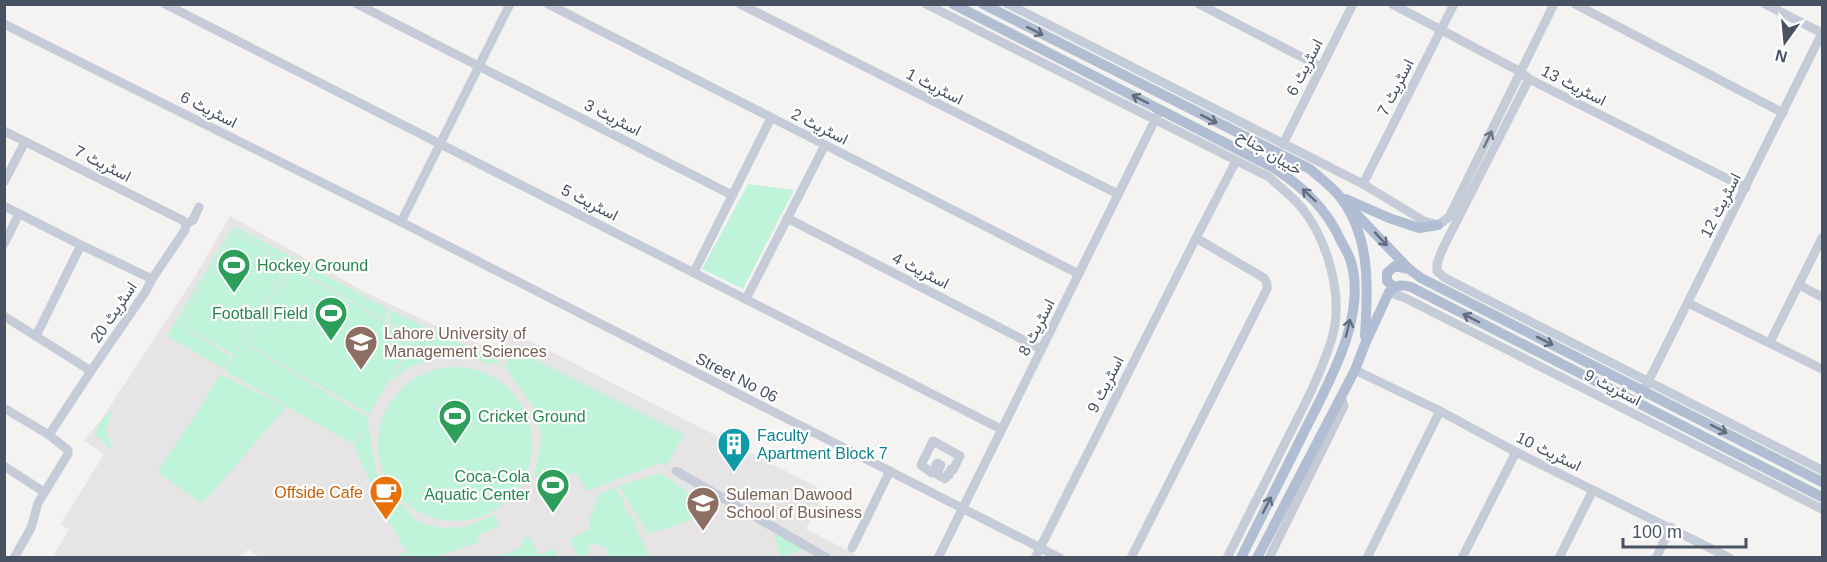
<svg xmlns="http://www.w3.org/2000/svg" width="1827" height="562" viewBox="0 0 1827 562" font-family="Arial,Vazirmatn,sans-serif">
	<rect width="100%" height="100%" fill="#f5f3f2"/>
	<path fill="#e6e4e4" d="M230 216 363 291 446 331 498 351 508 330 825 491 806 529 861 557 262 558 248 550 237 558H52L69 530 61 524 104 454 84 440 101 420 196 275Z"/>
	<g fill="#bff4db">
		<path d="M748 184 794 190 743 289 702 269Z"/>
		<path d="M234 226 386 308 387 322 294 267 248 346 367 417 377 477 418 522 440 528 464 527 494 515 499 526 477 536 479 542 436 557H394L406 551 389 522 354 447 366 420 353 444 225 371 290 263 231 229Z"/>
		<path d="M231 230 233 232 179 324 231 357 224 369 167 336Z"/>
		<path d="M234 232 288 263 234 355 180 324Z"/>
		<path d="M294 269 413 339 369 414 249 345Z"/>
		<path d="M389 310 502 362 486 364 476 358 449 357 427 360 408 368 389 383 416 338 390 323Z"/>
		<path d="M513 349 684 434 667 465 660 463 587 491 575 472 544 485 534 476 542 439 532 405 505 367Z"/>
		<circle cx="455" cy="444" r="77"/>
		<path d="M220 374 286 407 211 494 201 503 157 472 202 405Z"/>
		<path d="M113 409 106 429 113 452 100 438 94 437 101 420Z"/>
		<path d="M660 473 716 511 649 534 618 486Z"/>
		<path d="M615 487 623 500 625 511 634 519 640 537 650 557H606L609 549 591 542 586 556 577 555 570 539 590 530 589 521 598 495Z"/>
		<path d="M777 532 808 548 781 557 774 537Z"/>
		<path d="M529 536 538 555 555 549 557 557H490C506 553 520 554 525 537Z"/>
	</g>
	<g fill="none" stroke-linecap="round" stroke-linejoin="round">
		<g stroke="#c5ccd8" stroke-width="9">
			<path d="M165 4 1001 429"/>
			<path d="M357 4 732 195"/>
			<path d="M548 4 1079 274"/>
			<path d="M740 4 1118 194"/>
			<path d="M926 4 1269 177C1280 187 1292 196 1302 208 1328 241 1344 297 1332 338 1321 374 1304 406 1287 439 1267 478 1247 518 1227 558"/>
			<path d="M1008 4 1363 184 1424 221 1438 225 1449 217 1554 4"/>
			<path d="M1199 4 1321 67"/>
			<path d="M1392 4 1521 72 1529 79 1746 188"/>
			<path d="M1575 4 1783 113"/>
			<path d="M1765 4 1822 33"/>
			<path d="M4 24 401 222 1060 558"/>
			<path d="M1529 79 1443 248 1437 263V271L1445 278 1822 470"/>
			<path d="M4 131 182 220 186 224"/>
			<path d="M1283 144 1353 4"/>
			<path d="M4 182 25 142"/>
			<path d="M1363 184 1454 4"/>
			<path d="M4 206 81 245 152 279"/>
			<path d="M787 218 1041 349"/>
			<path d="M401 222 510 4"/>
			<path d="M4 244 19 214"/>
			<path d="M694 272 771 118"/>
			<path d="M1799 285 1822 297"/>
			<path d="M1389 292 1405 298 1822 509"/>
			<path d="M746 299 825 145"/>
			<path d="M1688 303 1822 369"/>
			<path d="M4 316 91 371"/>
			<path d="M36 336 81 245"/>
			<path d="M1770 342 1822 238"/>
			<path d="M1355 370 1440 411 1516 452 1730 558"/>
			<path d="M1646 386 1822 33"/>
			<path d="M4 408 49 435 68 450V454L38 503 31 528 14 558"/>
			<path d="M49 435 91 371 146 291 152 279 185 230 186 224 193 220 199 207"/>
			<path d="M933 441 960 456 953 470 951 469 949 475 948 474 945 479 937 474 941 465 937 463 932 473 921 465Z"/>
			<path d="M4 466 44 492"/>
			<path d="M676 471 827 558"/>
			<path d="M852 548 890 471"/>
			<path d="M938 558 1157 116"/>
			<path d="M1035 558 1196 238 1236 161"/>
			<path d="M1131 558 1267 289V283L1264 278 1196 238"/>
			<path d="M1269 558 1344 406 1341 397"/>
			<path d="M1367 558 1440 411"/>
			<path d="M1462 558 1516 452"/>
			<path d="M1559 558 1593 490"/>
			<path d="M1656 558 1671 527"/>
		</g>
		<g stroke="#b0bdd3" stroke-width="10">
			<path d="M953 4 1274 168C1303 187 1327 209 1341 241 1344 247 1349 254 1351 262 1367 317 1329 382 1305 430 1284 473 1262 515 1241 558"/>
			<path d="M983 4 1310 169C1320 178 1333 187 1341 198 1371 238 1368 289 1365 336"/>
			<path d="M1340 197 1409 269 1421 278 1822 482"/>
			<path d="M1346 199 1389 218 1419 228 1438 225"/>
			<path d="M1394 287 1387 281V273L1395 266 1409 269"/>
			<path d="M1257 558 1355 370 1365 344 1389 292C1396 285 1402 284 1411 287L1822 497"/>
		</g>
	</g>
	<defs><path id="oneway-shaft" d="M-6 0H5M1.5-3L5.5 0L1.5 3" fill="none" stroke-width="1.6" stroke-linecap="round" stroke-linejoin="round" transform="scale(1.5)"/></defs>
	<g stroke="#626d7e">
		<use href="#oneway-shaft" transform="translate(1035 31) rotate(27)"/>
		<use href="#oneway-shaft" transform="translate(1140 99) rotate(-153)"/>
		<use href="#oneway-shaft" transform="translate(1209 119) rotate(27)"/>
		<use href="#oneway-shaft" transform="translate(1309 195) rotate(-137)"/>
		<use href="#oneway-shaft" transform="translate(1381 239) rotate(47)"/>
		<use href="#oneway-shaft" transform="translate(1471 318) rotate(-153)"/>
		<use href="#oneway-shaft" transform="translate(1348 328) rotate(-76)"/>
		<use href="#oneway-shaft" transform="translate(1545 341) rotate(27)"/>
		<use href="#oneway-shaft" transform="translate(1719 429) rotate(27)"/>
		<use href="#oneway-shaft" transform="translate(1267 505) rotate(-63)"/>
	</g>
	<use stroke="#6e7785" href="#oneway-shaft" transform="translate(1488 139) rotate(-64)"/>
	<defs>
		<g id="stadium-pin" transform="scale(1.725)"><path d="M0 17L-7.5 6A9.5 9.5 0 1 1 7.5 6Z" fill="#2e9e5b" stroke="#fff"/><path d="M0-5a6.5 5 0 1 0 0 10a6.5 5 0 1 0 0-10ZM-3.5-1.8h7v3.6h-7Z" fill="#fff"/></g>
		<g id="university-pin" transform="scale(1.725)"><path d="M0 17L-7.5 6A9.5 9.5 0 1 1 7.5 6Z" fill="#8d6e63" stroke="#fff"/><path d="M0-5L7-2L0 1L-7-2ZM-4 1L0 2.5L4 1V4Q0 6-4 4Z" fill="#fff"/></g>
		<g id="building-pin" transform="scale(1.725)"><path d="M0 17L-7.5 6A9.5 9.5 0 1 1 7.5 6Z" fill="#0f9aa8" stroke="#fff"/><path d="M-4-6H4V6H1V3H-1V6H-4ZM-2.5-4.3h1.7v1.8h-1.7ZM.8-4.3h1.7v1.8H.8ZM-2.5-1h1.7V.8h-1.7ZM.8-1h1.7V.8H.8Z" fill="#fff"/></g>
		<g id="cafe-pin" transform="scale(1.725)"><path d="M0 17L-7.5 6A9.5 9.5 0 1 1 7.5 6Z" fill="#e8710a" stroke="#fff"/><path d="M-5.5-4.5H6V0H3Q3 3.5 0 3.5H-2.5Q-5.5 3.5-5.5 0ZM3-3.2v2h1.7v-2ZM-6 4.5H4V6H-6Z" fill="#fff"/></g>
	</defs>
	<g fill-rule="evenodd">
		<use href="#stadium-pin" x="234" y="265"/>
		<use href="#stadium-pin" x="331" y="313"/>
		<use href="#university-pin" x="361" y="342"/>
		<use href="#stadium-pin" x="455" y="416"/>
		<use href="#building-pin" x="734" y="444"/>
		<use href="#stadium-pin" x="553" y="485"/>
		<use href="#cafe-pin" x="386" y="492"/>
		<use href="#university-pin" x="703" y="503"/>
	</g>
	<g text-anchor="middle" stroke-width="4.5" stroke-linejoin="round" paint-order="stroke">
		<g font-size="16" fill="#485262" stroke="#fff">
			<text transform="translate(1304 67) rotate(-63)" y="6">اسٹریٹ 6</text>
			<text transform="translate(1574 85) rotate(27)" y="6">اسٹریٹ 13</text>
			<text transform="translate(935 86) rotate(27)" y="6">اسٹریٹ 1</text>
			<text transform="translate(1395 87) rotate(-63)" y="6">اسٹریٹ 7</text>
			<text transform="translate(209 109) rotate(27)" y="6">اسٹریٹ 6</text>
			<text transform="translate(613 117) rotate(27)" y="6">اسٹریٹ 3</text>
			<text transform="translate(820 126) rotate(27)" y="6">اسٹریٹ 2</text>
			<text transform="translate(1270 152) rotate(31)" y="6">خیبان جناح</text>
			<text transform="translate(103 163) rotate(27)" y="6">اسٹریٹ 7</text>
			<text transform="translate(590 202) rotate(27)" y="6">اسٹریٹ 5</text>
			<text transform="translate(1720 205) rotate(-63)" y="6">اسٹریٹ 12</text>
			<text transform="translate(921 270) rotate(27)" y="6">اسٹریٹ 4</text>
			<text transform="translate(113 312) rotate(-56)" y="6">اسٹریٹ 20</text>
			<text transform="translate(1036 327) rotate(-63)" y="6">اسٹریٹ 8</text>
			<text transform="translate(737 377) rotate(27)" y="6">Street No 06</text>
			<text transform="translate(1105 384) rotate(-63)" y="6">اسٹریٹ 9</text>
			<text transform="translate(1613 387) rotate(27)" y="6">اسٹریٹ 9</text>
			<text transform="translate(1549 451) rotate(26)" y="6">اسٹریٹ 10</text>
		</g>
		<g font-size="16" fill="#27864d" stroke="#fff" text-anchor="start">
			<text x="257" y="271">Hockey Ground</text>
			<text x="308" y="319" text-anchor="end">Football Field</text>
			<text x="478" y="422">Cricket Ground</text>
			<text x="530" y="482" text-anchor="end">Coca-Cola<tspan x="530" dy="18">Aquatic Center</tspan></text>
		</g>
		<g font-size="16" fill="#785e54" stroke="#fff" text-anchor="start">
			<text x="384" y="339">Lahore University of<tspan x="384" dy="18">Management Sciences</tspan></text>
			<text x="726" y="500">Suleman Dawood<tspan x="726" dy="18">School of Business</tspan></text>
		</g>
		<g font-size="16" fill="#0d838f" stroke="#fff" text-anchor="start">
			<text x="757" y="441">Faculty<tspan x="757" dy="18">Apartment Block 7</tspan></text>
		</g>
		<g font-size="16" fill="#c56008" stroke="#fff" text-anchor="end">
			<text x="363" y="498">Offside Cafe</text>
		</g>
	</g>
	<rect width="1827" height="562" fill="none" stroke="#485262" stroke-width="12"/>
	<g transform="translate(1785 42) rotate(195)" stroke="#ffffff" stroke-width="4.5" paint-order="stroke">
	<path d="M0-4.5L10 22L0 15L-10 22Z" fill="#485262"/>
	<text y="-9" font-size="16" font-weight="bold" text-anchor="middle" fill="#485262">N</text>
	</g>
	<path d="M1623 538v9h123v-9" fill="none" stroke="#485262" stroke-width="3"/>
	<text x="1632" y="538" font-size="18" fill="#485262" stroke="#ffffff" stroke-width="4.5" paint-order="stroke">100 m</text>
</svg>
